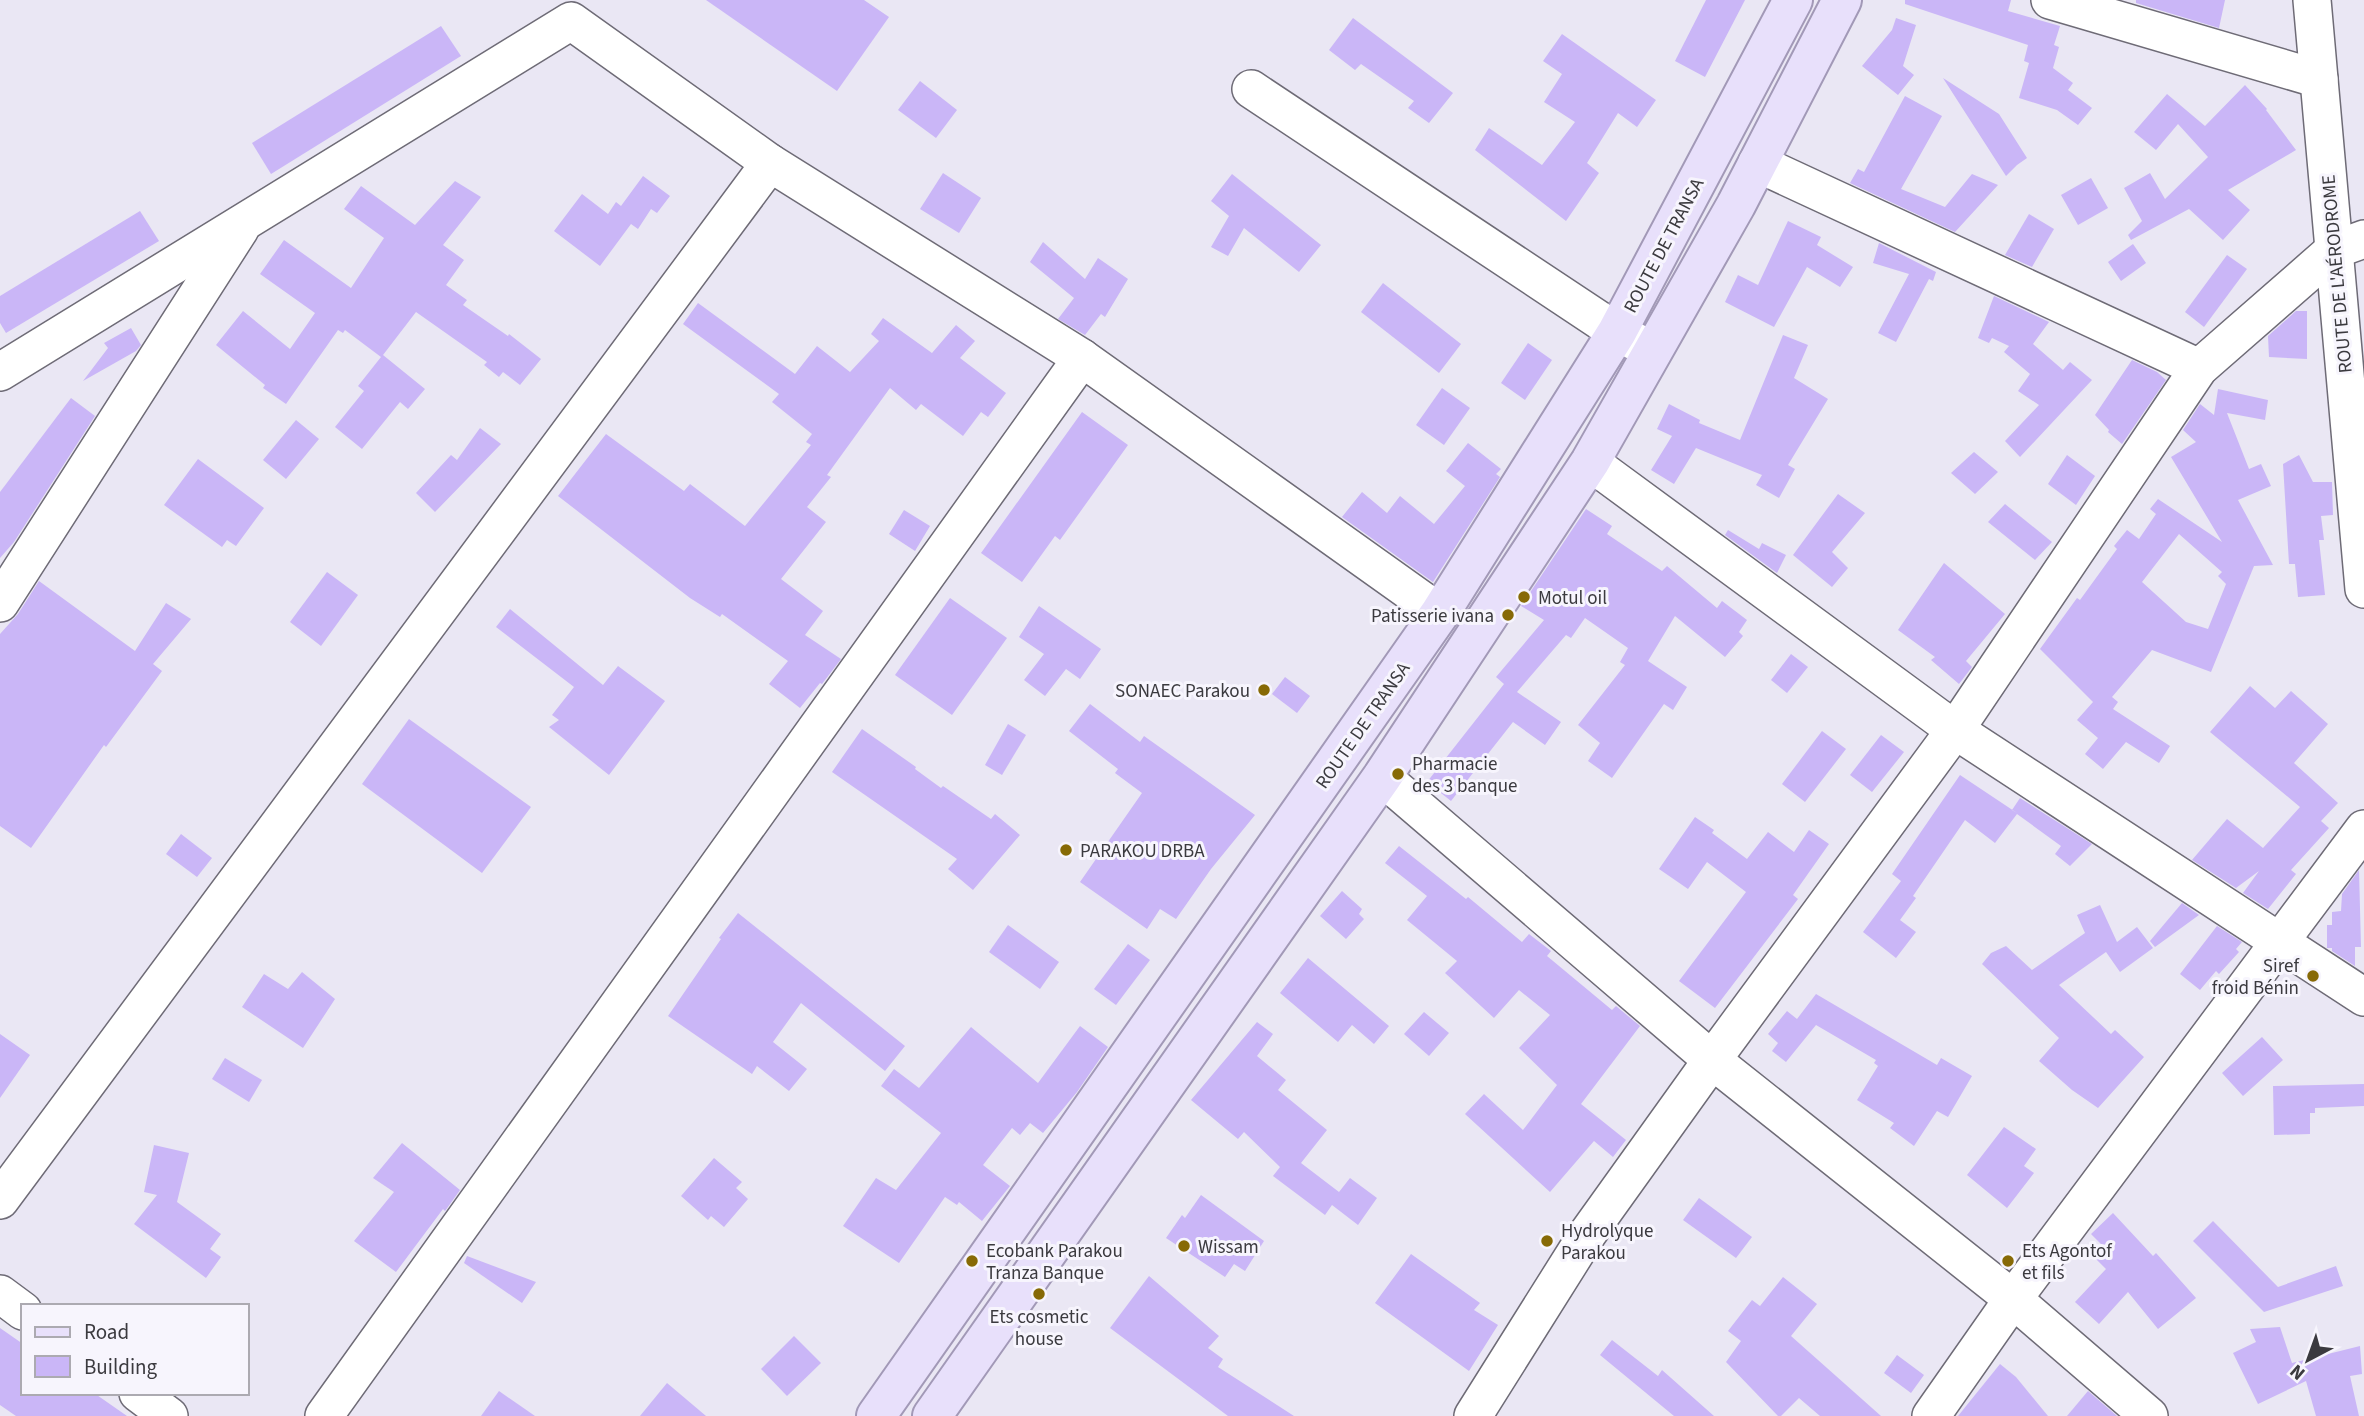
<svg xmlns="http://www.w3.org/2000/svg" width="2364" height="1416" viewBox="0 0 2364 1416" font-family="'Source Sans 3',sans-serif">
	<rect width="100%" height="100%" fill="#eae7f4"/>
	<g fill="#cab6f7" fill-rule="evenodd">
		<path d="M706 0H864L889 17 837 91Z"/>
		<path d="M1706 0H1745L1705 77 1675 61Z"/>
		<path d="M1905 0H2011L2008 11 2060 26 2054 45 2059 47 2053 68 2073 83 2068 90 2092 108 2078 125 2057 110 2019 98 2029 63 2024 61 2028 45 1905 4Z"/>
		<path d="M2136 0H2225L2219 28 2136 3Z"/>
		<path d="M1353 18 1453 93 1429 123 1408 108 1414 101 1361 64 1355 70 1329 50Z"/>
		<path d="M1896 18 1916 25 1903 66 1914 75 1898 95 1862 66 1892 30Z"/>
		<path d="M441 26 461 56 271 174 252 143Z"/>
		<path d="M1562 34 1656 100 1637 127 1618 113 1587 163 1599 173 1566 221 1475 150 1489 128 1542 165 1575 122 1544 102 1562 74 1543 61Z"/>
		<path d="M1943 78 1999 114 2027 158 2017 165 2006 176Z"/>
		<path d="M920 81 957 110 936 138 898 110Z"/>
		<path d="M2245 85 2267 109 2266 110 2296 150 2228 190 2250 210 2223 240 2189 209 2131 240 2128 235 2142 221 2124 188 2150 173 2165 199 2208 157 2178 124 2156 150 2134 132 2167 94 2205 126Z"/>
		<path d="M1905 96 1942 116 1901 189 1945 207 1972 174 1998 185 1955 232 1850 183 1858 169 1864 172Z"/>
		<path d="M943 173 981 198 959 233 920 209Z"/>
		<path d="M1232 174 1321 245 1299 272 1244 228 1228 256 1211 247 1229 216 1211 201Z"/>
		<path d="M643 176 670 196 657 213 651 209 638 229 631 224 600 266 554 231 582 194 608 214 616 202 621 206Z"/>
		<path d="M2091 178 2108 208 2078 225 2061 195Z"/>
		<path d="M455 181 481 197 443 245 464 260 446 285 467 300 463 305 508 336 509 334 541 359 520 385 503 372 499 377 484 365 487 362 416 312 383 355 425 389 408 409 400 402 362 449 335 427 364 391 358 386 381 357 345 330 343 333 338 330 286 404 263 388 265 385 216 345 243 311 290 349 315 313 260 274 284 240 351 288 384 238 344 209 361 186 415 225Z"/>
		<path d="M140 211 159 241 6 333 0 323V296Z"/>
		<path d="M2029 214 2054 229 2032 267 2005 255Z"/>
		<path d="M1788 221 1821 237 1817 245 1853 267 1840 287 1807 267 1774 327 1725 302 1738 275 1758 285Z"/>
		<path d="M1043 242 1085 279 1098 258 1128 279 1105 317 1101 314 1085 335 1058 319 1074 298 1030 262Z"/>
		<path d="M1879 243 1936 272 1933 281 1929 279 1896 342 1878 333 1909 274 1873 263Z"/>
		<path d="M2133 244 2146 263 2121 281 2108 262Z"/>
		<path d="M2227 255 2247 269 2204 327 2185 312Z"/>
		<path d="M1383 283 1461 344 1439 373 1361 312Z"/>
		<path d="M1994 296 2049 322 2033 344 2063 370 2070 362 2092 380 2020 457 2005 441 2039 405 2018 391 2030 374 2004 352 2009 346 1992 338 1989 343 1978 338Z"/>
		<path d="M698 303 795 374 817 346 850 372 879 341 871 334 883 318 932 353 956 325 975 341 960 358 1006 393 988 417 981 412 963 436 921 404 916 410 890 388 827 475 831 477 807 507 826 522 781 579 823 611 805 635 841 659 822 684 820 683 800 708 769 684 788 661 722 614 720 617 690 598 558 496 606 434 684 491 690 484 745 526 811 445 806 442 812 434 772 402 779 394 683 324Z"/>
		<path d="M2296 311H2307V359L2269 357 2268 336Z"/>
		<path d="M131 328 141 345 136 351 83 381 108 348 104 343Z"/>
		<path d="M1783 335 1808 345 1794 378 1828 399 1788 465 1795 469 1779 498 1756 485 1762 475 1696 448 1674 484 1651 470 1672 436 1657 429 1669 404 1700 420 1699 423 1740 440Z"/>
		<path d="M1528 343 1552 360 1525 400 1501 383Z"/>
		<path d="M2132 360 2157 372 2166 380 2122 444 2108 432 2109 430 2095 415Z"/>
		<path d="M1442 388 1470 408 1444 445 1416 425Z"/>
		<path d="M2218 389 2268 400 2265 420 2227 413 2249 469 2261 464 2271 486 2238 500 2273 565 2254 566 2211 672 2152 650 2112 697 2118 702 2113 709 2170 746 2159 763 2126 742 2103 769 2085 754 2098 738 2077 720 2093 702 2040 649 2077 598 2080 600 2117 549 2114 546 2127 530 2139 539 2156 514 2150 509 2158 499 2222 542 2171 457 2196 442 2183 430 2200 404 2214 415ZM2179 534 2222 572 2218 576 2226 584 2208 629 2186 622 2142 582Z"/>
		<path d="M71 398 95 416 14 542 0 558V492Z"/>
		<path d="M1082 412 1128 445 1060 540 1055 536 1022 582 981 553Z"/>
		<path d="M296 420 319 439 286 479 263 460Z"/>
		<path d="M480 428 501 444 435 512 416 493 451 455 457 460Z"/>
		<path d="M1468 443 1501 469 1496 474 1500 477 1433 582 1342 517 1362 492 1387 513 1400 496 1434 524 1465 486 1446 471Z"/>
		<path d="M1974 452 1998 472 1975 494 1951 473Z"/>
		<path d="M2067 455 2095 476 2076 505 2048 484Z"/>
		<path d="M2299 455 2313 482H2332L2333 515 2321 516 2324 540H2319L2325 595 2298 597 2295 564H2289L2283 464Z"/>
		<path d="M198 459 264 508 236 546 227 540 222 547 164 505Z"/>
		<path d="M1838 494 1865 513 1832 552 1848 568 1832 587 1793 555Z"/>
		<path d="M2005 504 2052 542 2035 560 1988 522Z"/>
		<path d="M1586 509 1612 526 1607 534 1662 571 1667 566 1717 608 1722 601 1747 620 1739 632 1743 636 1725 657 1675 616 1648 661 1687 687 1673 710 1664 704 1612 778 1588 761 1600 743 1578 725 1625 665 1620 662 1628 648 1585 618 1571 638 1566 635 1517 692 1561 722 1545 745 1513 722 1451 801 1427 782 1504 684 1496 677 1544 620 1521 606Z"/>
		<path d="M904 510 930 526 915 551 889 534Z"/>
		<path d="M1728 530 1759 549 1762 543 1786 555 1777 573 1725 535Z"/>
		<path d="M1944 563 2005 614 1966 661 1972 667 1959 684 1931 660 1935 657 1898 630Z"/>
		<path d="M327 572 358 595 321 646 290 622Z"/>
		<path d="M39 581 135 651 166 603 191 619 153 664 162 671 106 747 104 745 31 848 0 826V634L18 614Z"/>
		<path d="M950 598 1007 638 952 715 895 675Z"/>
		<path d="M1039 606 1101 649 1080 679 1066 669 1045 696 1024 680 1044 654 1019 637Z"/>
		<path d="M510 609 603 685 618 666 665 701 609 775 549 727 559 720 552 715 574 687 496 627Z"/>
		<path d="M1791 654 1808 667 1787 693 1771 680Z"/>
		<path d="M1285 677 1310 696 1297 713 1272 694Z"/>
		<path d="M2250 686 2275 708 2291 691 2328 724 2294 763 2338 803 2321 821 2329 828 2291 870 2296 874 2268 909 2243 893 2259 871 2236 888 2192 860 2227 819 2263 848 2300 807 2210 732Z"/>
		<path d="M1090 704 1140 742 1144 736 1255 815 1211 869 1176 919 1160 909 1147 929 1080 882 1142 793 1115 773 1118 769 1069 731Z"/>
		<path d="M409 719 531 807 482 873 362 784Z"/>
		<path d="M1008 724 1026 735 1002 775 985 765Z"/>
		<path d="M862 729 916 767 915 769 941 788 943 786 991 819 995 814 1020 835 973 890 948 869 957 859 832 772Z"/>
		<path d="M1822 731 1846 749 1805 802 1782 784Z"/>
		<path d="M1881 735 1904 752 1872 792 1850 775Z"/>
		<path d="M1960 775 2017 813 2012 810 2020 798 2092 844 2070 866 2055 854 2061 846 2017 814 1995 843 1965 820 1913 896 1916 898 1900 920 1916 932 1896 958 1863 932 1901 881 1892 874Z"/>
		<path d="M1695 817 1714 830 1712 833 1747 859 1768 832 1794 852 1809 830 1829 844 1793 895 1798 899 1715 1008 1679 981 1746 892 1707 862 1688 889 1659 869Z"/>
		<path d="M181 834 212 858 197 877 166 854Z"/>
		<path d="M1399 846 1466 899 1468 897 1522 942 1529 934 1551 951 1547 956 1612 1010 1616 1006 1640 1026 1581 1104 1626 1140 1613 1157 1594 1141 1550 1192 1465 1114 1484 1094 1523 1130 1557 1085 1519 1048 1550 1015 1519 990 1494 1018 1445 973 1457 961 1407 920 1427 896 1385 863Z"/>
		<path d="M2359 870 2361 947H2355V966L2332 951V948H2327V925H2332V912L2341 911 2342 894Z"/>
		<path d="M1342 891 1362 909 1359 914 1364 919 1346 939 1320 916Z"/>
		<path d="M2182 903 2199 915 2155 947 2150 941Z"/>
		<path d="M2100 905 2117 942 2137 927 2153 948 2120 972 2106 952 2059 985 2111 1034 2115 1030 2144 1057 2098 1108 2072 1090 2039 1061 2059 1038 1982 964 1991 953 2006 946 2032 970 2085 933 2077 915Z"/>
		<path d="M738 913 905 1046 885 1071 801 1003 773 1042 807 1069 789 1091 757 1066 752 1074 668 1016 721 939 719 938Z"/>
		<path d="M1008 925 1059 962 1040 989 989 952Z"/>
		<path d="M2217 926 2242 942 2236 949 2239 952 2219 974 2216 971 2200 990 2180 974Z"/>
		<path d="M1128 944 1150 960 1116 1005 1094 989Z"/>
		<path d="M1308 958 1389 1026 1374 1044 1352 1025 1338 1042 1280 993Z"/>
		<path d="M302 972 335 999 303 1048 242 1007 264 974 288 989Z"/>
		<path d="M1816 994 1937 1065 1941 1058 1972 1076 1948 1117 1937 1111 1914 1146 1890 1128 1894 1123 1857 1100 1878 1066 1874 1063 1876 1060 1816 1025 1786 1062 1772 1051 1778 1043 1768 1034 1787 1011 1797 1019Z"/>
		<path d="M1424 1012 1449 1033 1429 1056 1404 1034Z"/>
		<path d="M1257 1022 1273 1034 1257 1056 1286 1080 1278 1090 1327 1130 1301 1163 1339 1192 1350 1178 1377 1198 1358 1225 1332 1205 1325 1215 1273 1176 1280 1167 1244 1132 1238 1139 1191 1100Z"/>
		<path d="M1080 1026 1108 1047 1077 1092 1043 1133 1030 1123 1020 1135 1012 1128 983 1165 1010 1186 982 1221 959 1202 957 1205 945 1197 899 1263 843 1226 876 1178 896 1190 941 1133 881 1086 894 1069 919 1088 971 1027 1038 1083Z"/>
		<path d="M0 1034 30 1055 0 1098Z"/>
		<path d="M2262 1037 2283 1060 2243 1096 2222 1073Z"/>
		<path d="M225 1058 262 1080 249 1102 212 1079Z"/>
		<path d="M2364 1084V1106L2315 1108V1113H2310V1134L2274 1135 2273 1086Z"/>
		<path d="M2004 1127 2036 1149 2024 1166 2034 1173 2007 1208 1967 1175Z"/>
		<path d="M402 1143 460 1190 445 1211 443 1209 396 1272 354 1241 394 1192 373 1178Z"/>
		<path d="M154 1145 189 1153 177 1202 221 1234 210 1249 221 1257 206 1278 134 1224 157 1195 144 1192Z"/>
		<path d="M714 1158 742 1182 736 1188 748 1199 724 1227 711 1216 708 1220 681 1196Z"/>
		<path d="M1201 1195 1264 1241 1245 1271 1234 1264 1225 1277 1166 1238 1182 1215 1185 1218Z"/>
		<path d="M1699 1198 1752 1237 1736 1258 1683 1220Z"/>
		<path d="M2113 1213 2153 1256 2156 1253 2196 1298 2158 1329 2128 1292 2099 1324 2075 1302 2106 1269 2093 1256 2103 1246 2091 1234Z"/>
		<path d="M2213 1221 2278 1287 2336 1266 2343 1286 2264 1312 2193 1241Z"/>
		<path d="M1411 1254 1480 1303 1474 1310 1498 1325 1469 1371 1375 1303Z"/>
		<path d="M467 1256 536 1282 522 1303 464 1263Z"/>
		<path d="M1149 1276 1219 1336 1208 1348 1223 1359 1218 1367 1294 1416H1228L1110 1328Z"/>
		<path d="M1783 1277 1817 1304 1791 1336 1881 1416H1820L1799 1398 1781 1416H1778L1726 1362 1741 1341 1728 1331 1752 1300 1760 1306Z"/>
		<path d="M2280 1327 2292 1363 2360 1346 2362 1374 2350 1376 2359 1416H2316L2306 1381 2258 1404 2233 1353 2256 1342 2250 1329Z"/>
		<path d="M0 1328 23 1344V1393H94L127 1416H16L0 1405Z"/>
		<path d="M794 1336 821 1363 787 1396 761 1369Z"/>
		<path d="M1612 1340 1658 1376 1662 1370 1714 1416H1674L1600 1355Z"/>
		<path d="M1897 1355 1924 1375 1911 1393 1884 1373Z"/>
		<path d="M2000 1364 2016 1377 2048 1416H1958Z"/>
		<path d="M667 1383 706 1416H640Z"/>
		<path d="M499 1391 535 1416H481Z"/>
		<path d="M2088 1391 2117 1416H2067Z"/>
	</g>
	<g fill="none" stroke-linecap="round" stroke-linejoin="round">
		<g stroke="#6e6b76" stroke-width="40">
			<g id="minor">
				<path d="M2050 0 2319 79"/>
				<path d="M2312 0 2364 589"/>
				<path d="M1251 89 1617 332 1653 351"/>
				<path d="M1757 163 2199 368"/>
				<path d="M0 372 571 21 770 163 1082 358 1440 613"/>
				<path d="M1590 462 1955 730 2364 997"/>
				<path d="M0 603 240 229"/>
				<path d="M1382 777 1712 1060 2013 1299 2149 1416"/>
				<path d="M0 1200 770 163"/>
				<path d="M0 1294 23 1311"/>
				<path d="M138 1393 169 1416"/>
				<path d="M324 1416 1082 358"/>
				<path d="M1473 1416 1588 1233 1712 1060 1955 730 2199 368 2334 250 2364 239"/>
				<path d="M1931 1416 2013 1299 2364 829"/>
			</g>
		</g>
		<g stroke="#a299b7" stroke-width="42">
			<g id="major">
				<path d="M876 1416 1440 613 1617 332 1793 0"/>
				<path d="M932 1416 1382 777 1590 462 1736 205 1842 0"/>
			</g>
		</g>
		<use href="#minor" stroke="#fff" stroke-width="37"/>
		<use href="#major" stroke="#e8e0fb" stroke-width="38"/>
	</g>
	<g fill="#876a06" stroke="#f7f5fd" stroke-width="2.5">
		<circle cx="1524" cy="597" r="7"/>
		<circle cx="1508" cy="615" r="7"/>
		<circle cx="1264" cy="690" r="7"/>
		<circle cx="1398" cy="774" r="7"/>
		<circle cx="1066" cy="850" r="7"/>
		<circle cx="2313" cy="976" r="7"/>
		<circle cx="1547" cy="1241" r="7"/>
		<circle cx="1184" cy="1246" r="7"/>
		<circle cx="972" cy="1261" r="7"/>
		<circle cx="2008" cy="1261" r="7"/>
		<circle cx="1039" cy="1294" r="7"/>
	</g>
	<g text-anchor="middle" stroke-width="6" stroke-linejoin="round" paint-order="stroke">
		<g font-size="19" fill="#3b3a3f" stroke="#f7f5fd">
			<text transform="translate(1663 245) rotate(-62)" y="7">ROUTE DE TRANSA</text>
			<text transform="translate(2336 274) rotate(-95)" y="7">ROUTE DE L'AÉRODROME</text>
			<text transform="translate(1362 725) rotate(-55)" y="7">ROUTE DE TRANSA</text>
		</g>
		<g font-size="19" fill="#3b3a3f" stroke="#f7f5fd" text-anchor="start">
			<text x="1538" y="604">Motul oil</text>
			<text x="1494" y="622" text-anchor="end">Patisserie ivana</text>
			<text x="1250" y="697" text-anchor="end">SONAEC Parakou</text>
			<text x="1412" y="770">Pharmacie<tspan x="1412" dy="22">des 3 banque</tspan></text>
			<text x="1080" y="857">PARAKOU DRBA</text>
			<text x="2299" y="972" text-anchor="end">Siref<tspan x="2299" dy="22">froid Bénin</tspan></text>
			<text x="1561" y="1237">Hydrolyque<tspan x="1561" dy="22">Parakou</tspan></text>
			<text x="1198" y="1253">Wissam</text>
			<text x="986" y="1257">Ecobank Parakou<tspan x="986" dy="22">Tranza Banque</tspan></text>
			<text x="2022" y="1257">Ets Agontof<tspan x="2022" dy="22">et fils</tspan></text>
			<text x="1039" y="1323" text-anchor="middle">Ets cosmetic<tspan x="1039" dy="22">house</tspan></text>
		</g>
	</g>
	<rect x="21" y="1304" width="228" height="91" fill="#f7f5fd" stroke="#acaab1" stroke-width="2"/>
	<rect x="35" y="1327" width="35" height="10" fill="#e8e0fb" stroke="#acaab1" stroke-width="2"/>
	<text x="84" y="1339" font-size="21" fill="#3b3a3f">Road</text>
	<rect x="35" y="1356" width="35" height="21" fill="#cab6f7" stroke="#acaab1" stroke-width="2"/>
	<text x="84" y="1374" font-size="21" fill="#3b3a3f">Building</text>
	<g transform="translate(2308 1360) rotate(221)" stroke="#f7f5fd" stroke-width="5" paint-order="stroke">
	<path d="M0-5L12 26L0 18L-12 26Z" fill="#3b3a3f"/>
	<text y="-10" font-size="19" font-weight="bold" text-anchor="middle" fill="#3b3a3f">N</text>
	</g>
</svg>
